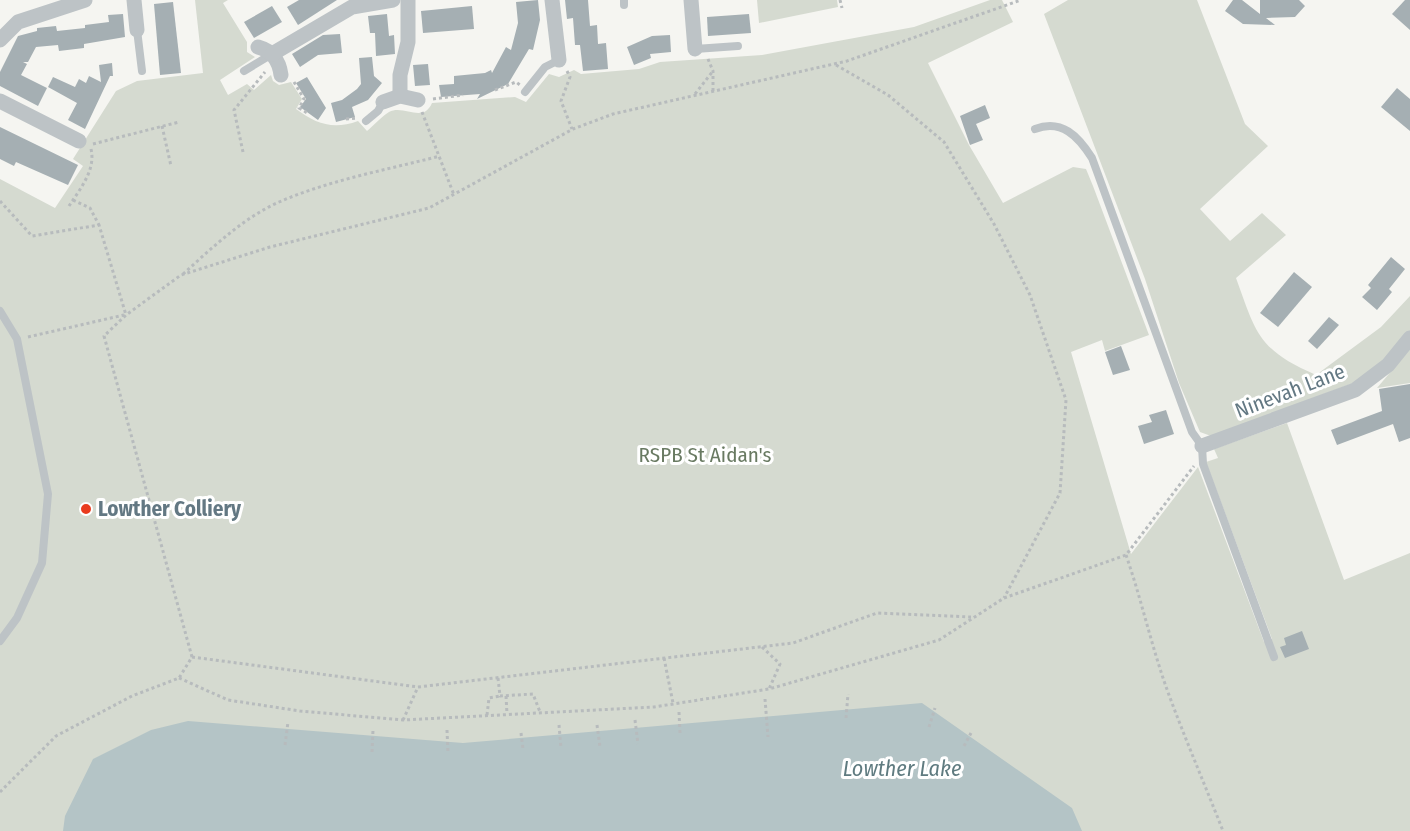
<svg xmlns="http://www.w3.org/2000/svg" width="1410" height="831" viewBox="0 0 1410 831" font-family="'Fira Sans Condensed',sans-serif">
	<rect width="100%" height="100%" fill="#f5f5f1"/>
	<g fill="#d5dad0">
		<path d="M195 0H228L223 3 247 42V52L255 57 220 80 228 95 247 84 254 90 271 75 273 81 279 85 291 82 302 99 296 109C316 124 333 130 358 121L367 131C374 125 381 117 389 112 404 104 423 124 432 103L515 97 526 102 549 74 559 77 574 70 581 74 639 69 660 62 762 55 914 27 990 0H1002L1013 22 928 63 969 145 1003 203 1073 167 1086 169 1093 186 1149 335 1105 351 1102 340 1071 352 1131 554 1198 467 1264 642 1272 639 1206 462 1218 458 1214 449 1287 423 1344 580 1410 553V831H0V179L55 208 83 166 73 159 116 91 137 81 203 73Z"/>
		<path d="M757 0H837L838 7 759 23Z"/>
		<path d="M1068 0H1197L1245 124 1268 146 1200 209 1230 241 1262 213 1286 235 1236 278C1256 333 1258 350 1316 375L1381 327 1410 296V332L1367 378 1211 436 1200 432 1179 383 1145 279 1044 14Z"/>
		<path d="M1410 349V383L1377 388Z"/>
	</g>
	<path fill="#b4c4c6" d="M922 703 1072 808 1082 831H63L65 816 93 759 151 730 188 721 463 743Z"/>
	<g fill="#a5afb3">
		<path d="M299 0H337L298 25 287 7Z"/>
		<path d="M538 0 540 20 533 50 529 49 508 84 477 99 480 94 441 97 439 85 454 84V76L485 73 491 70 492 73 506 47 511 50 518 23 516 2Z"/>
		<path d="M565 0H588L590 26 597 25 598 44 606 43 608 69 583 71 580 45H575L573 18 567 19Z"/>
		<path d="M1233 0H1242L1260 14V0H1299L1305 6 1295 17 1266 18 1275 25 1243 24 1225 11Z"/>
		<path d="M1405 0H1410V30L1392 14Z"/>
		<path d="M173 2 181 73 160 75 154 4Z"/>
		<path d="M272 6 282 22 254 38 244 22Z"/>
		<path d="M472 6 474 29 423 33 421 11Z"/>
		<path d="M123 14 125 37 84 44V48L59 51 58 45 36 47 28 62H23L27 64 21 75 47 88 38 106 0 86V72L18 36 37 31V28L56 26 57 31 85 28V25L109 22 108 15Z"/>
		<path d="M387 14 389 36 394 35 395 54 376 56 375 33H370L368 16Z"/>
		<path d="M749 14 751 33 708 36 707 17Z"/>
		<path d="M340 34 342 53 318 55 300 67 292 54 323 35Z"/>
		<path d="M670 35 671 52 650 54 651 58 634 65 627 47 652 36Z"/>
		<path d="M372 57 374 76 382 83 368 100 352 107 355 117 336 122 331 103 342 100 357 89 361 84 359 58Z"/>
		<path d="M112 63 113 76H110L85 129 68 120 77 103 48 87 53 77 75 87 79 79 86 83 89 76 101 82 99 65Z"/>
		<path d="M428 64 430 85 415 86 413 65Z"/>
		<path d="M307 77 326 108 318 120 300 107 306 99 296 83Z"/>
		<path d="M1397 88 1410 99V131L1381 107Z"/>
		<path d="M985 105 990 118 976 124 983 140 970 145 960 116Z"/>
		<path d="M0 127 78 165 68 185 16 162 14 166 0 159Z"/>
		<path d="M1391 257 1405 269 1389 289 1392 292 1377 310 1362 297 1371 288 1368 285Z"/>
		<path d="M1294 272 1312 287 1278 327 1260 313Z"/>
		<path d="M1329 317 1339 325 1317 349 1308 341Z"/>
		<path d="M1121 346 1130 370 1113 375 1105 352Z"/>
		<path d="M1410 384V438L1399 442 1393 424 1337 445 1331 430 1382 411 1379 389Z"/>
		<path d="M1166 410 1174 434 1144 444 1138 426 1152 422 1149 415Z"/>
		<path d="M1302 631 1309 649 1285 658 1280 647 1286 645 1284 638Z"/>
	</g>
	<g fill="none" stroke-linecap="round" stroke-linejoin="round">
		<g stroke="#b7bbbd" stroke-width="3" stroke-dasharray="3 3" stroke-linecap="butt">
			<path d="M840 0 842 8"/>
			<path d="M708 59 713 71V91"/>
			<path d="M836 65 888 95 944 142 994 224 1030 295 1066 400 1060 493 1004 598"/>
			<path d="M567 71 570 77 561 101 572 129"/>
			<path d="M294 82 304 99 299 108 309 114"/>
			<path d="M495 90 516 82 520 85"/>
			<path d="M695 94 713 71"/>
			<path d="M433 99 463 95"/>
			<path d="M422 112 454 195"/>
			<path d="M346 119 357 118"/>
			<path d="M162 126 171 166"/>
			<path d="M93 144 179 122"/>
			<path d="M243 152 234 110 265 72"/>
			<path d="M73 200 90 208 99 225"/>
			<path d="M0 201 32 236 99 225 126 315"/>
			<path d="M69 206C80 189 96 170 91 149"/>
			<path d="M183 274C212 248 243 218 279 202 330 180 386 170 440 156"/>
			<path d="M28 337 124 315"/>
			<path d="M1126 555C1142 601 1152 649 1169 695 1186 741 1205 785 1223 831"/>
			<path d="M762 647 780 664 769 689"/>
			<path d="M192 657 418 687 793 643 877 613 971 617"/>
			<path d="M664 658 673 703"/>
			<path d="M179 678 228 700 300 711 403 720 654 707 769 689 939 640 1004 598 1126 555 1194 466"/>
			<path d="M498 678 500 696 533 694 540 712"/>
			<path d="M506 696 507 714"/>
			<path d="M765 699 768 737"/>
			<path d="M679 712 680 733"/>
			<path d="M487 715 489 698 500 696"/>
			<path d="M846 718 848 694"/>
			<path d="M403 720 418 687"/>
			<path d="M635 720 638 744"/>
			<path d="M559 725 561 748"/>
			<path d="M597 725 600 747"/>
			<path d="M929 727 935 708"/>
			<path d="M447 730 448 754"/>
			<path d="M521 733 523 749"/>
			<path d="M285 745 288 722"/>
			<path d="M964 746 971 733"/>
			<path d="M372 752 373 730"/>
			<path d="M0 792 56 736 132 696 179 678 192 657 104 336 126 315 181 275 270 247 429 208 573 129 613 114 847 61 1021 0"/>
		</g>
		<g stroke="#bdc3c6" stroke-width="8">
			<path d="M624 0V5"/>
			<path d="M137 30 142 71"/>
			<path d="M695 49 738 46"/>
			<path d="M244 71 272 54"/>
			<path d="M525 92 545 67 559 60"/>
			<path d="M366 121 378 111 383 102"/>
			<path d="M1035 129C1062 119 1078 136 1092 158L1192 432 1202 446 1203 464 1274 657"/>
			<path d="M0 311 17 339 48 494 42 563 17 618 0 641"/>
		</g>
		<g stroke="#bdc3c6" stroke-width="15">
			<path d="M134 0 137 30"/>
			<path d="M552 0 559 60"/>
			<path d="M691 0 695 49"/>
			<path d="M0 40 18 22 85 0"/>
			<path d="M258 47C272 51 279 60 281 75"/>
			<path d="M272 54 352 7 393 0"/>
			<path d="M400 96V75L408 42V0"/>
			<path d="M0 101 79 141"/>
			<path d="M383 102 400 96 418 100"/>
			<path d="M1202 446 1355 390 1388 365 1410 338"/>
		</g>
	</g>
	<circle fill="#e93b1e" stroke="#fff" stroke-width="2" cx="86" cy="509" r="6"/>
	<g text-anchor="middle" stroke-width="6" stroke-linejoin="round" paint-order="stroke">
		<g font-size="21" fill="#637883" stroke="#fff">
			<text transform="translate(1290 391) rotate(-21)" y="7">Ninevah Lane</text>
		</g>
		<g font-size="21" fill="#697a62" stroke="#fff">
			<text x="705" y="462">RSPB St Aidan's</text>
		</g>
		<g font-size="21" font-weight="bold" fill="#637883" stroke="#fff" text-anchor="start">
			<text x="98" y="516">Lowther Colliery</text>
		</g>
		<g font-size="22" font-style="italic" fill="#5f7b80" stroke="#fff">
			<text x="902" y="776">Lowther Lake</text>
		</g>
	</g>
</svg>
